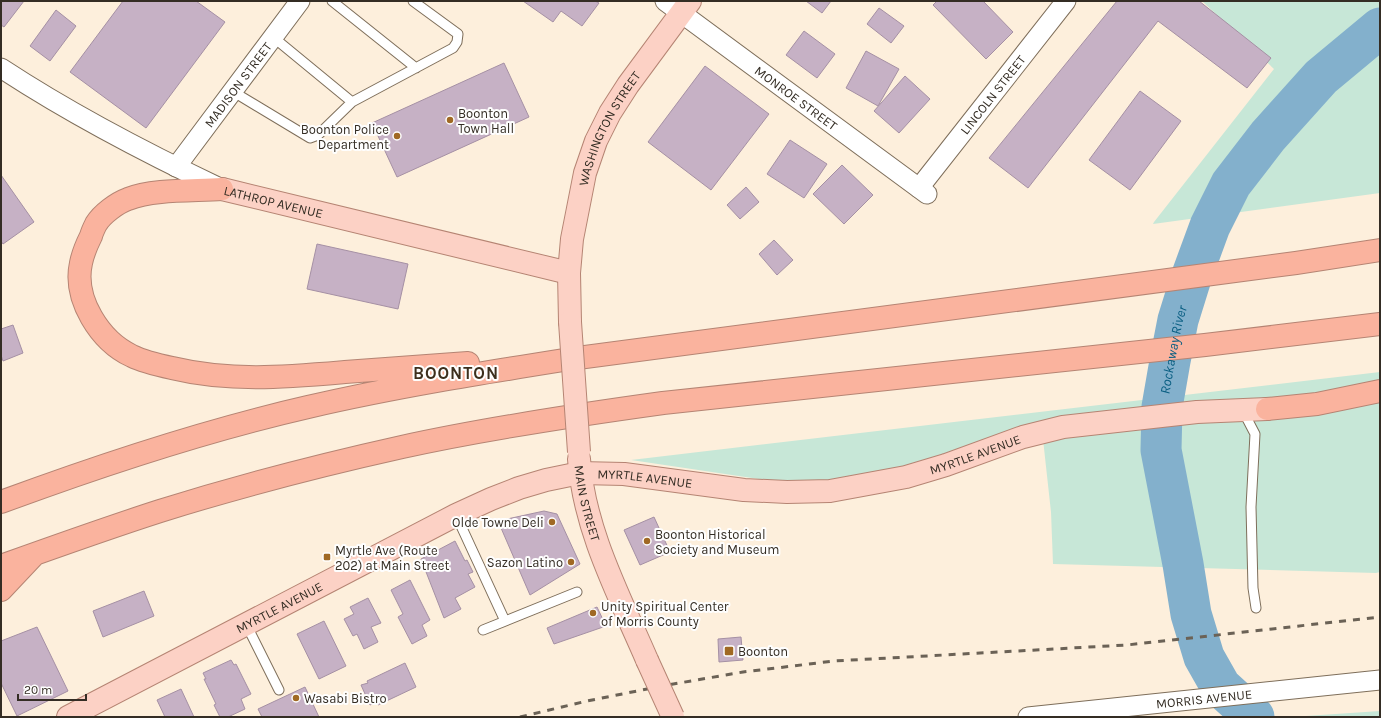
<svg xmlns="http://www.w3.org/2000/svg" width="1381" height="718" font-family="Karla,sans-serif">
<style>
.green{fill:#c7e7d7}
.lines{fill:none;stroke-linecap:round;stroke-linejoin:round}
.river{stroke:#83b0cc;stroke-width:41}
.building{fill:#c6b1c5;stroke:#a590a4}
.service-casing{stroke:#7e6e5a;stroke-width:11}
.minor-casing{stroke:#7e6e5a;stroke-width:21}
.primary-casing{stroke:#b58473;stroke-width:24}
.motorway-casing{stroke:#b58473;stroke-width:24}
.service{stroke:#fff;stroke-width:9}
.minor{stroke:#fff;stroke-width:19}
.primary{stroke:#fcd1c5;stroke-width:22}
.motorway{stroke:#fab39e;stroke-width:22}
.rail{stroke:#6b6256;stroke-width:3;stroke-dasharray:7 7;stroke-linecap:butt}
.primary-bridge-casing{stroke:#b58473;stroke-width:24;stroke-linecap:butt}
.primary-bridge{stroke:#fcd1c5;stroke-width:22}
.poi-dot{fill:#a06924;stroke:#fefefe;stroke-width:1.5}
.labels{text-anchor:middle;dominant-baseline:central;stroke-width:4;stroke-linejoin:round;paint-order:stroke}
.street-label{font-size:13px;fill:#342d24;stroke:#fefefe}
.poi-label{font-size:13px;fill:#342d24;stroke:#fefefe;text-anchor:start}
.water-label{font-size:14px;font-style:italic;fill:#095e82;stroke:#fefefe}
.district-label{font-size:17px;font-weight:bold;letter-spacing:1px;fill:#3d2f1d;stroke:#fefefe}
</style>
<rect width="100%" height="100%" fill="#fdefdc"/>
<path class="green" d="M1202,1H1380V193L1153,224L1154,222L1274,69Z
M1380,372V572L1376,573L1053,564L1051,512L1042,430L819,488L631,460Z
M1380,711V717H1291Z"/>
<g class="lines">
<path class="river" id="s1" d="M1254,717L1221,687L1204,657L1191,614L1183,564L1161,450L1162,407L1170,361L1178,320L1192,275L1210,226L1231,184L1268,136L1321,77L1380,28"/>
</g>
<path class="building" d="M1,1H24L4,27L1,25Z
M123,1H196L225,22L146,128L70,72Z
M523,1H595L599,3L582,26L561,11L553,22Z
M806,1H831L822,13Z
M937,1H983L1013,32L986,59L933,5Z
M1117,1H1199L1271,58L1247,88L1158,21L1028,188L989,158Z
M879,8L904,26L891,43L867,24Z
M56,10L76,26L50,61L30,46Z
M804,31L835,54L817,78L786,55Z
M866,51L899,69L878,106L846,88Z
M504,63L529,117L397,177L372,123Z
M705,66L769,114L711,190L648,142Z
M905,76L930,99L899,133L874,111Z
M1140,91L1181,121L1130,190L1089,160Z
M790,140L827,164L804,198L767,174Z
M842,165L873,195L844,224L813,194Z
M1,175L34,222L3,244L1,241Z
M746,187L759,202L740,219L727,205Z
M774,240L793,260L777,275L759,254Z
M317,244L408,264L398,309L307,289Z
M13,325L23,353L3,361L1,355V329Z
M544,511L557,514L580,564L530,595L498,521Z
M654,517L670,552L640,565L624,530Z
M455,541L465,561L467,560L473,572L468,574L475,587L455,598L461,609L444,618L421,559Z
M410,580L430,620L422,625L427,636L412,644L398,617L403,614L391,590Z
M144,591L154,616L103,637L93,611Z
M368,598L381,623L371,627L378,642L364,649L357,634L353,636L344,619L354,614L350,607Z
M597,607L606,626L554,644L547,628Z
M324,621L346,666L319,679L297,634Z
M37,627L68,691L17,716L1,683V641Z
M741,637L743,660L719,662L718,639Z
M231,660L234,665L236,664L251,694L241,699L245,709L228,717H220L214,705L216,704L204,679H206L203,673Z
M405,663L416,687L378,705L377,702L370,705L361,685L368,683L367,681Z
M305,687L319,717H262L258,709Z
M181,689L194,717H165L157,700Z"/>
<g class="lines">
<g class="service-casing">
<path id="service" d="M332,1L416,68
M273,37L352,102
M232,91L310,138L318,135L352,102L453,48L457,42L458,34L413,1
M1243,411L1255,434L1251,507L1253,588L1256,608
M456,515L505,621
M246,624L279,690
M483,630L577,592"/>
</g>
<g class="minor-casing">
<g id="minor">
<path id="s2" d="M665,1L927,194"/>
<path d="M1,68C71,114 146,153 222,189"/>
<path id="s3" d="M176,167L300,1"/>
<path id="s4" d="M919,188L1066,1"/>
<path id="s5" d="M1028,717L1380,680"/>
</g>
</g>
<g class="primary-casing">
<g id="primary">
<path id="s6" d="M222,189L569,273"/>
<path id="s7" d="M570,322L569,273L572,239L585,173L596,141L610,113L628,85L690,1"/>
<path id="s8" d="M579,459C584,530 619,595 647,660"/>
<path id="s9" d="M68,717L456,515L491,499L519,488L546,480L580,473L624,474L744,490L787,492L830,491L906,477L946,465L1023,437L1063,427L1197,412L1267,409"/>
</g>
</g>
<g class="motorway-casing">
<path id="motorway" d="M222,189C194,191 153,189 128,199C117,203 102,214 96,224C94,228 92,232 91,236C87,244 83,253 81,263C73,299 100,341 132,356C144,362 158,365 172,368C230,382 286,377 345,372C386,369 427,366 468,363
M1267,409L1317,404L1380,391
M1,502C101,465 203,431 308,407C394,387 482,373 570,359L1296,263L1380,250
M1,566C54,547 107,528 160,511C240,486 321,465 402,447C488,428 576,415 663,403L1205,345L1380,324
M1,590L33,556"/>
</g>
<use href="#service" class="service"/>
<use href="#minor" class="minor"/>
<use href="#primary" class="primary"/>
<use href="#motorway" class="motorway"/>
<path class="rail" d="M520,717L587,701L662,686L743,672L834,661L1127,645L1380,617"/>
<g class="primary-bridge-casing">
<path id="primary-bridge" d="M570,322L579,452
M647,660L673,717"/>
</g>
<use href="#primary-bridge" class="primary-bridge"/>
</g>
<g class="poi-dot">
<circle cx="450" cy="120" r="4"/>
<circle cx="397" cy="136" r="4"/>
<circle cx="552" cy="522" r="4"/>
<circle cx="647" cy="541" r="4"/>
<rect x="323" y="553" width="8" height="8" rx="2"/>
<circle cx="571" cy="562" r="4"/>
<circle cx="593" cy="613" r="4"/>
<rect x="724" y="646" width="10" height="10" rx="2"/>
<circle cx="296" cy="698" r="4"/>
</g>
<g class="labels">
<g class="street-label">
<text stroke="none"><textPath href="#s3" startOffset="103">MADISON STREET</textPath></text>
<text stroke="none"><textPath href="#s4" startOffset="119">LINCOLN STREET</textPath></text>
<text stroke="none"><textPath href="#s2" startOffset="163">MONROE STREET</textPath></text>
<text stroke="none"><textPath href="#s7" startOffset="201">WASHINGTON STREET</textPath></text>
<text stroke="none"><textPath href="#s6" startOffset="53">LATHROP AVENUE</textPath></text>
<text stroke="none"><textPath href="#s9" startOffset="970">MYRTLE AVENUE</textPath></text>
<text stroke="none"><textPath href="#s9" startOffset="634">MYRTLE AVENUE</textPath></text>
<text stroke="none"><textPath href="#s8" startOffset="45">MAIN STREET</textPath></text>
<text stroke="none"><textPath href="#s9" startOffset="238">MYRTLE AVENUE</textPath></text>
<text stroke="none"><textPath href="#s5" startOffset="177">MORRIS AVENUE</textPath></text>
</g>
<g class="poi-label">
<text x="458" y="113">Boonton<tspan x="458" dy="15">Town Hall</tspan></text>
<text x="389" y="129" text-anchor="end">Boonton Police<tspan x="389" dy="15">Department</tspan></text>
<text x="544" y="522" text-anchor="end">Olde Towne Deli</text>
<text x="655" y="534">Boonton Historical<tspan x="655" dy="15">Society and Museum</tspan></text>
<text x="335" y="550">Myrtle Ave (Route<tspan x="335" dy="15">202) at Main Street</tspan></text>
<text x="563" y="562" text-anchor="end">Sazon Latino</text>
<text x="601" y="606">Unity Spiritual Center<tspan x="601" dy="15">of Morris County</tspan></text>
<text x="738" y="651">Boonton</text>
<text x="304" y="698">Wasabi Bistro</text>
</g>
<g class="water-label">
<text stroke="none"><textPath href="#s1" startOffset="392">Rockaway River</textPath></text>
</g>
<g class="district-label">
<text x="456" y="373">BOONTON</text>
</g>
</g>
<rect width="1381" height="718" fill="none" stroke="#342d24" stroke-width="4"/>
<path d="M18 694v6h68v-6" fill="none" stroke="#342d24" stroke-width="2"/>
<text x="24" y="694" font-size="12" fill="#342d24" stroke="#fefefe" stroke-width="3" paint-order="stroke">20 m</text>
</svg>
